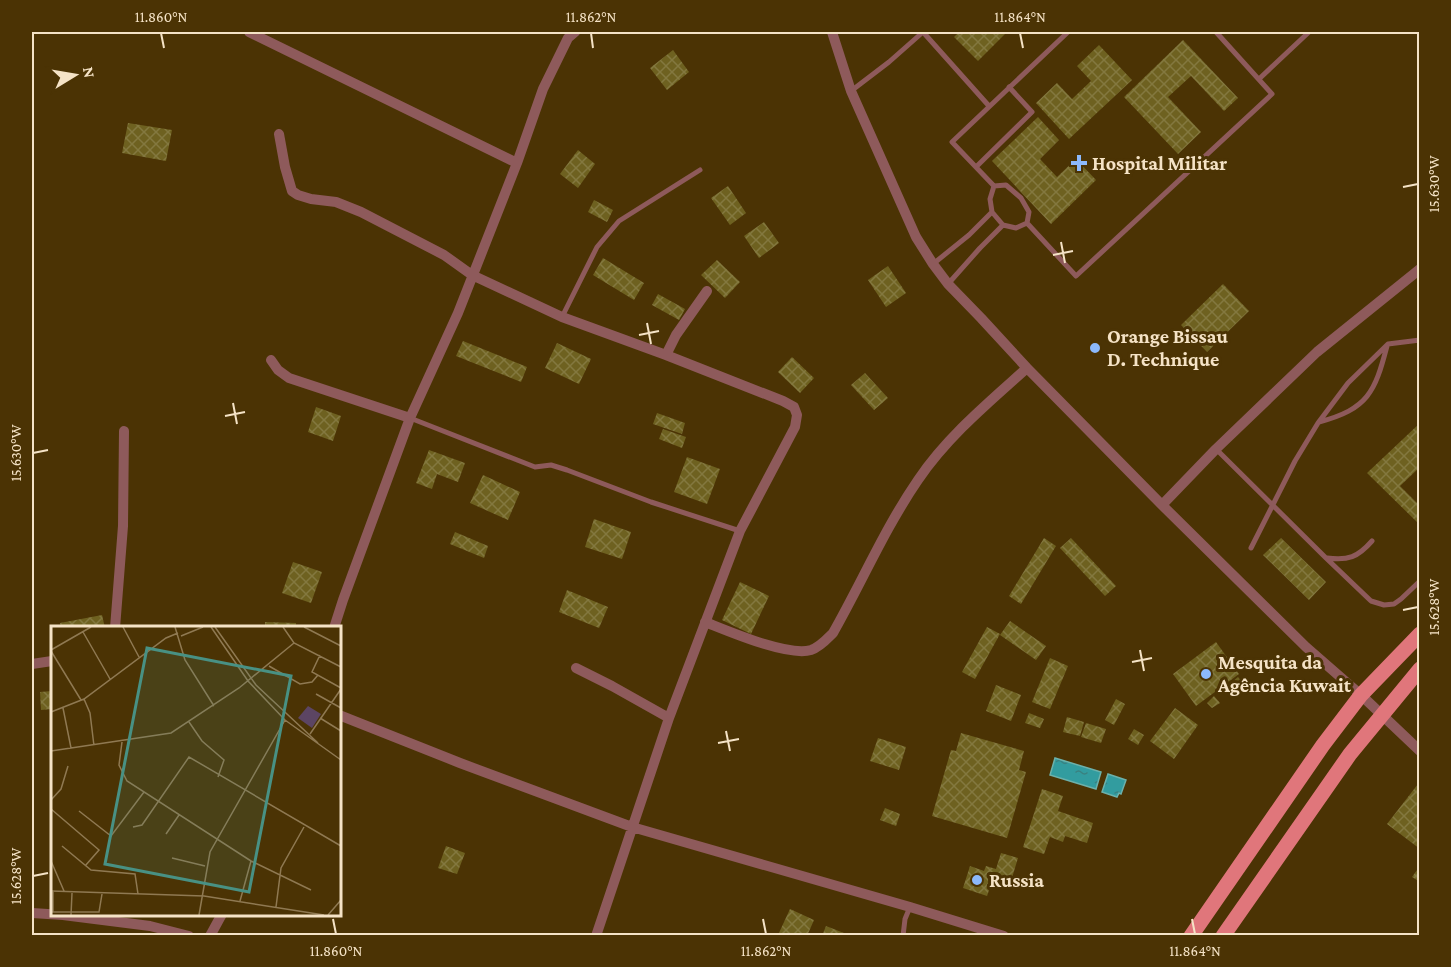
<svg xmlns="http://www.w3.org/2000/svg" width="1451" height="967" font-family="'Crimson Pro',serif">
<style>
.water{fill:url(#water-ripples);stroke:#6cb1ab;stroke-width:1.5}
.building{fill:url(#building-cross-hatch)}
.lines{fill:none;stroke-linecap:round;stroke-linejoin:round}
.lane{stroke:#8e5a5b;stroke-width:5}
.street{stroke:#8e5a5b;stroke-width:10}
.primary{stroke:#e0767b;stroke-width:15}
.ticks{fill:none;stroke:#f5e3c6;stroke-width:2}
.poi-dot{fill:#8cb9fc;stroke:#4b3304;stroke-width:2}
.labels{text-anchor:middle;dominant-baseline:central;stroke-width:6;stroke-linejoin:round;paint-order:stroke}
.poi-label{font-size:20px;font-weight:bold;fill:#f5e3c6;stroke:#4b3304;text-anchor:start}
.inset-road{fill:none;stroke:#8f7952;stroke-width:1.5}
.view{fill:#489184;fill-opacity:0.15;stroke:#489184;stroke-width:3}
.inset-edge{fill:none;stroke:#f5e3c6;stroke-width:3}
.neatline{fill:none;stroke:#f5e3c6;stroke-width:2}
.ticks-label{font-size:15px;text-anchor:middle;fill:#f5e3c6}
</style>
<defs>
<pattern id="water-ripples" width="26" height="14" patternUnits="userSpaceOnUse" patternTransform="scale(1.5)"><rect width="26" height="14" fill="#329c9f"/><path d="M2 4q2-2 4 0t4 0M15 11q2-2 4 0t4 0" fill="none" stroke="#398281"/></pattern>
<pattern id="building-cross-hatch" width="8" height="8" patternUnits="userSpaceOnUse" patternTransform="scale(1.5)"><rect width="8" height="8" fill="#6e6120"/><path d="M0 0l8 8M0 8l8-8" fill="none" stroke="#83783f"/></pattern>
</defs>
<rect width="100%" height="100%" fill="#4b3304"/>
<path class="water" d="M1055,758L1101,772L1096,789L1050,775Z
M1108,774L1126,780L1121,794L1119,793L1117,797L1102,792Z"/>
<path class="building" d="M959,32H1007L978,61L954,37Z
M1183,40L1238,98L1224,111L1191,76L1168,97L1201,132L1178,154L1124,97Z
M1099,45L1132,80L1069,139L1036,103L1057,83L1072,99L1091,81L1077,66Z
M673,50L689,72L667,90L650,68Z
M1038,117L1059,140L1040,159L1057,177L1076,159L1096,180L1051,224L992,161Z
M128,123L172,130L166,161L122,153Z
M578,150L595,164L578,188L560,174Z
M728,186L746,213L730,225L711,198Z
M594,200L613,210L607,222L588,212Z
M764,222L779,243L759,258L744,236Z
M603,258L644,283L634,300L593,275Z
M717,260L740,282L725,298L701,275Z
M888,266L906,293L886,307L868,280Z
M1223,284L1249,311L1207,352L1181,325Z
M658,294L685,309L679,320L652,305Z
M463,341L527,367L521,382L456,356Z
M557,343L591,359L579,384L545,368Z
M792,357L814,378L800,393L778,372Z
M865,373L888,398L874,410L851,385Z
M316,407L341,416L333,441L308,432Z
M657,413L685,423L682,434L653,424Z
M1420,423V467L1400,486L1420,506V525L1367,473Z
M663,429L686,437L682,448L659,439Z
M429,450L465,463L458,482L437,474L432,489L416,483Z
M687,457L720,469L707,504L674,492Z
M483,475L520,492L508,520L470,503Z
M594,519L631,532L622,559L585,547Z
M455,532L488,546L484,558L450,544Z
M1044,538L1056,546L1021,604L1009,596Z
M1071,538L1116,586L1105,596L1060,548Z
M1281,538L1326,582L1309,600L1263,555Z
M293,562L322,572L311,603L282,593Z
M740,582L769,596L751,634L722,620Z
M567,590L608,607L599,628L559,612Z
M102,615L105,628H61L60,623Z
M1010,621L1046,646L1036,660L1000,635Z
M265,622L296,623V628H265Z
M987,627L1000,634L975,679L962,672Z
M1216,642L1239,674L1196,706L1173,674Z
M1050,658L1068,666L1050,709L1032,702Z
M1238,677L1244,684L1238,689L1232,682Z
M996,685L1021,695L1011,721L986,711Z
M52,691V709L41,710L40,692Z
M1214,696L1220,703L1212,708L1207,703Z
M1116,699L1125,704L1114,725L1105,720Z
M1175,708L1198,725L1174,759L1150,741Z
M1029,713L1044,719L1040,728L1025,723Z
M1067,717L1084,722L1080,736L1063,732Z
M1086,723L1106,729L1101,743L1081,737Z
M1134,729L1144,735L1138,745L1128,739Z
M961,733L1024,751L1019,770L1026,772L1007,838L932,816L951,750L956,751Z
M50,738H52V756H50Z
M878,738L906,747L899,770L870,761Z
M1418,784L1420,785V849L1387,824Z
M1042,789L1063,796L1058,811L1093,823L1087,843L1065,836L1063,842L1050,837L1044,854L1023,847Z
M885,808L900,814L896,826L880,820Z
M446,846L465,853L457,874L438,868Z
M1001,853L1018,858L1011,881L994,876L987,896L963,888L970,866L984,871L986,866L996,869Z
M1420,866V882L1412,877Z
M790,909L814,920L807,936L778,935Z
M826,926L849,935V936H822Z"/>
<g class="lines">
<path class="lane" d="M923,32L989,106
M1259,79L1309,32
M851,91L889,62L923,32
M976,167L1032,112L1009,87
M994,186L990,199L992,212L1003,225L1016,228L1027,223L1029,212L1021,198L1006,185L994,186L952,142L1068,32
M1027,223L1076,276L1272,94L1216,32
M933,264L969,235L992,212
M948,284L980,248L1003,225
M562,317L597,247L619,221L700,170
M410,418L535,467L551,465L567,470L651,502L740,531
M1319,422C1368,409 1375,392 1387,346
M1216,449L1326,558L1371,601L1384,605L1394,604L1401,599L1420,581
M1251,548L1295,461L1318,423L1348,383L1388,344L1420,340
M1327,558C1348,561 1358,557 1372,541
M903,936L905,919L910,907"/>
<path class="street" d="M249,32L517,163
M832,32L851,91L916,237L933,264L948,284L981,318L1027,368L1162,505L1306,647L1361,695L1420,751
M279,134L285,167L292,191L298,195L311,199L336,202L361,212L444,255L472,275L562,317L666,355L783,401L794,407L797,415L795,427L740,531L669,718L596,936
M666,355L676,335L707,291
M271,360L278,370L289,378L410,418
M1162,505L1216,449L1317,352L1420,269
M705,622C728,631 788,657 811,650C820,647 827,639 833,633C862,582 885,528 918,480C947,437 988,403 1027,368
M115,628L123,526L124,431
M334,628L343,600L410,418L458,313L517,163L543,89L568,38L575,32
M32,664L52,661
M576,668L612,686L669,718
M339,715L460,763L632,827L910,907L1004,936
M32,913L63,915L150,926L189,936
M210,936L222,914"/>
<path class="primary" d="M1191,936L1323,745L1361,695L1420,634
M1223,936L1350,754L1420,669"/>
</g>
<path class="ticks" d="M161,33L164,48M591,33L593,48M1020,33L1023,48M1403,187L1418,184M1061,242L1065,263M1053,255L1073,251M647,323L651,344M639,335L659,331M233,403L237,424M225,416L245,412M33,453L48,450M1403,610L1418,607M1140,650L1144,671M1132,662L1152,658M726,731L730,751M718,743L739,739M33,876L48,873M333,919L336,934M763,919L766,934M1192,919L1195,934"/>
<g class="poi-dot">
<path d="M1076 154h6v6h6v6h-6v6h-6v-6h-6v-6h6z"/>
<circle cx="1095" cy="348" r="6"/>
<circle cx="1206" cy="674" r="6"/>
<circle cx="977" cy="880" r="6"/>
</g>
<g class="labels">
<g class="poi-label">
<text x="1092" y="163">Hospital Militar</text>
<text x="1107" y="336">Orange Bissau<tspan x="1107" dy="23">D. Technique</tspan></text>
<text x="1218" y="662">Mesquita da<tspan x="1218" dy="23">Agência Kuwait</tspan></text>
<text x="989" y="880">Russia</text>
</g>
</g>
<g transform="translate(51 626)">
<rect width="290" height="290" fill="#4b3304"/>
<path d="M257,80L270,88L261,102L247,92Z" fill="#5c4563"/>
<path class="inset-road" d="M72,1L88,31M124,1L134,34L163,80M160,1L197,55L234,94L290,134M164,1L205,59L267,117M232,1L243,17L290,41M253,1L290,20M32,6L59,53M130,10L152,1M0,24L40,1M0,25L30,74M269,29L261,46L290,62M218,40L249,58L261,56L267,49M265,68L290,82M33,73L39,87L43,120M12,82L20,122M0,86L33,73L115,12L127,7M269,92L290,105M138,96L151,115L173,134L167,151M259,108L290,63M71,116L68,139L76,155L200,235L260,264M0,125L120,107L188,62L243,17M0,174L10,163L17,140M0,183L48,224L34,240M28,185L60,210L93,166M82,201L91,199L138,131L290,220M115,208L128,189M11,220L40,244L84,248L87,268M121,232L154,240M0,235L13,265M0,265L153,270L273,289M2,265V286M189,275L200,235M225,281L230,242L253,201M0,286H48L51,268M20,289L21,267M148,289L159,226L234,94M277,289L290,274"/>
<path class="view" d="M96,22L240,50L198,266L54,238Z"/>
<rect width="290" height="290" class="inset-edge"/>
</g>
<rect width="1451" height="967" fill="none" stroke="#4b3304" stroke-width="66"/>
<g transform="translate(75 75) rotate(79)" stroke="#4b3304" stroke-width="4.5" paint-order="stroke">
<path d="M0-4.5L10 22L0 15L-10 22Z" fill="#f5e3c6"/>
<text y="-9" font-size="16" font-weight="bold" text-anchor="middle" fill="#f5e3c6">N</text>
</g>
<rect x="33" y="33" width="1385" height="901" class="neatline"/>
<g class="ticks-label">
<text x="161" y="22">11.860°N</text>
<text x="591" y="22">11.862°N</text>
<text x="1020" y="22">11.864°N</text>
<text transform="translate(1434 184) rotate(-90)" y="5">15.630°W</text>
<text transform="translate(16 453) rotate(-90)" y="5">15.630°W</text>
<text transform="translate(1434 607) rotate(-90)" y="5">15.628°W</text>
<text transform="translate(16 876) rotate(-90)" y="5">15.628°W</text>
<text x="336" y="956">11.860°N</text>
<text x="766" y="956">11.862°N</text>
<text x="1195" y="956">11.864°N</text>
</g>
</svg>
